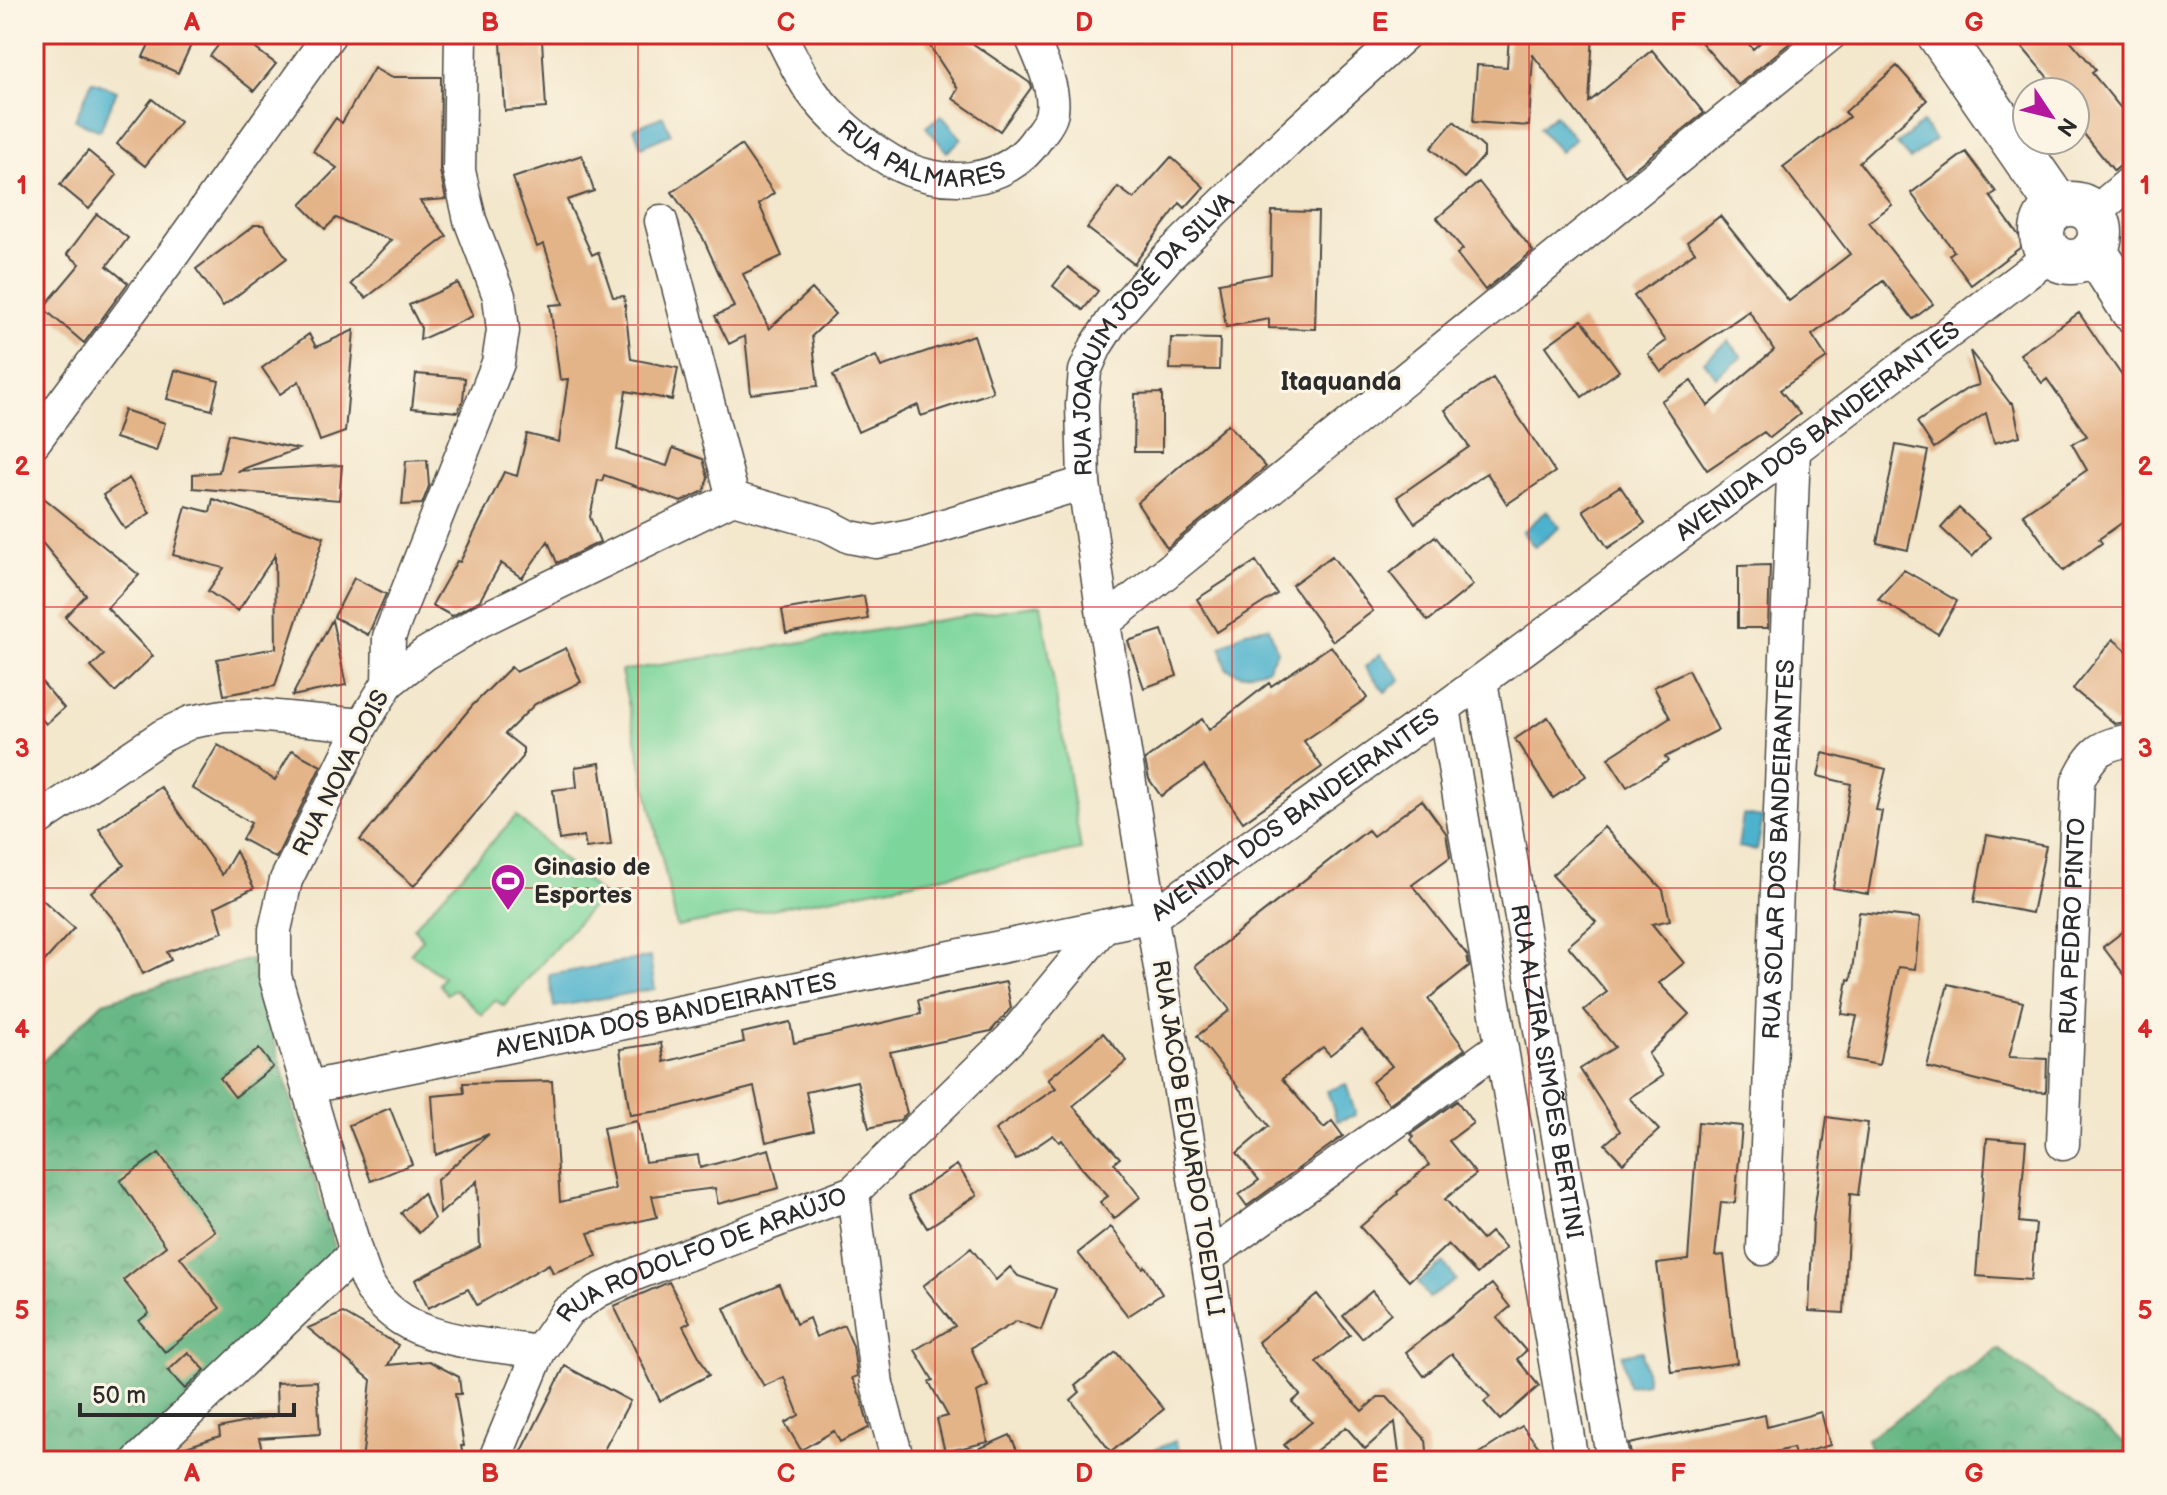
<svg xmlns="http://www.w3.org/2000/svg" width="2167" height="1495" font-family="'Balsamiq Sans',sans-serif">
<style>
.forest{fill:url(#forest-crowns);stroke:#487057;stroke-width:2}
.park{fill:#7cd59b;stroke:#548063;stroke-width:2}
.water{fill:#4eb2cd;stroke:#3c6e7c;stroke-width:2}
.building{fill:#e4b489}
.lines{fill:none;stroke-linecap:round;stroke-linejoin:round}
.street-casing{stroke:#494743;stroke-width:35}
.secondary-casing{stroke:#494743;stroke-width:47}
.street{stroke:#fff;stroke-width:32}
.secondary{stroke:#fff;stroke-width:44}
.grid{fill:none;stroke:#d62828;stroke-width:2;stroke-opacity:0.55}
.labels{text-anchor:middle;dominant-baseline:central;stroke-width:6;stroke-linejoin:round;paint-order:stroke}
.street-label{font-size:24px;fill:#2b2b2b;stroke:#fcf5e5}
.poi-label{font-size:24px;font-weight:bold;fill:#2b2b2b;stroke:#fcf5e5;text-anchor:start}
.neighbourhood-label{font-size:26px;font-weight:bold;fill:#2b2b2b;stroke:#fcf5e5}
.neatline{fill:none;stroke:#d62828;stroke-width:3}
.grid-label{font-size:26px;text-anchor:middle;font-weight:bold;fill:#d62828}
</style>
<defs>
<pattern id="forest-crowns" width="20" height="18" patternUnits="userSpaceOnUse" patternTransform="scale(2)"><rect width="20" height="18" fill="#65b683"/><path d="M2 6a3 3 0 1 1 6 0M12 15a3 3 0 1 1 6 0" fill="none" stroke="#53946b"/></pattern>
</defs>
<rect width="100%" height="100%" fill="#fcf5e5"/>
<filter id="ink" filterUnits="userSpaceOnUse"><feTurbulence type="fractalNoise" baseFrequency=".0125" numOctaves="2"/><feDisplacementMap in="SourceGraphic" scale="16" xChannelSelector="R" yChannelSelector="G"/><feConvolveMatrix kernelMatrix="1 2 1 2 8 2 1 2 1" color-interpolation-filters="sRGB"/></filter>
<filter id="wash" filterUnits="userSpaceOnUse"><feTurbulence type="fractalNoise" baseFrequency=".006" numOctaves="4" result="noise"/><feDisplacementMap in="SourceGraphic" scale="32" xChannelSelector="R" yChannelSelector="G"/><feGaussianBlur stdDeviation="1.8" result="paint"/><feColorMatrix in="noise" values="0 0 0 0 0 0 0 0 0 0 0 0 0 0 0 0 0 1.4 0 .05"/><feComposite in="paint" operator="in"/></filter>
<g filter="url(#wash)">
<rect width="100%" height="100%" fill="#f3e7cc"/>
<path class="forest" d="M250,959L338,1259L127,1461H34V1070L103,1002Z
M1998,1349L2133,1449V1461H1875L1867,1439Z"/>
<path class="park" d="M1041,604L1081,850L677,927L621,671Z
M516,816L602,895L504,1006L495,1000L482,1015L454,989L447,994L439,984L443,977L410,953L423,939L413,928Z"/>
<path class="water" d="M92,81L117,91L100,131L75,120Z
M941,115L962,139L947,152L926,127Z
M1555,115L1575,139L1560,152L1539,128Z
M663,116L671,134L641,147L634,128Z
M1922,123L1935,139L1910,160L1897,144Z
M1729,341L1742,357L1716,377L1704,361Z
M1547,511L1560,527L1535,547L1522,532Z
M1269,627L1277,651L1267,669L1241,675L1226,668L1221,647L1246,631Z
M1380,654L1401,679L1385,692L1365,667Z
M1743,815L1763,818L1757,850L1738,847Z
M650,957L655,989L554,1007L549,975Z
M1346,1084L1356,1115L1337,1121L1327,1091Z
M1444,1263L1456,1280L1429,1298L1418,1282Z
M1642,1351L1647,1383L1628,1386L1622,1355Z
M1175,1441L1184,1461H1162L1156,1449Z"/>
<g id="blocks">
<path class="building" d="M154,34H168L191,45L178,73L143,57Z
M227,34H262L252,46L276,64L254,91L210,56Z
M922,34H959L1030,83L1031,88L1000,131L952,98L958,89Z
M1509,34H1593L1589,102L1652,50L1704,113L1625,176L1533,55L1529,126L1473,122L1477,65L1507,67Z
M1694,34H1740L1753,49L1770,34H1801L1738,85Z
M2011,34H2065L2096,70L2092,73L2133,123V161L2121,165L2114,171L2075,123V92H2060Z
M542,40L546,108L505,111L501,43Z
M1897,66L1927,100L1859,162L1892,205L1869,222L1933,304L1913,319L1883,281L1812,335L1827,358L1780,390L1800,414L1770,438L1764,432L1707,470L1661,401L1691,381L1708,406L1774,350L1749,311L1661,372L1648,354L1666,341L1634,296L1695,252L1687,242L1720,216L1789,301L1850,254L1783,167L1849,117L1845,112Z
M374,68L390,77H441L440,171L446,199L420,201L447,236L366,298L351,284L391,240L336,218L325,229L301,205L337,168L313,151L336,118L342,123Z
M152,99L180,122L145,166L117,144Z
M1454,121L1484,148V156L1464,178L1431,148Z
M741,145L774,193L759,204L782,256L743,274L769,329L812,289L835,314L812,336L818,386L751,394L745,336L729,344L715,316L734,307L703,238L672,192Z
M88,151L117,175L89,209L60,185Z
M1966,152L1996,192L1990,196L2025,244L1971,285L1949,255L1954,251L1911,193Z
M582,155L594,191L567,200L592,255L598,252L613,297L624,296L631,359L678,368L672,400L626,391L617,450L667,466L673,448L703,459L708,478L704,491L681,502L604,475L602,481L598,480L590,517L600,542L557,563L548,541L522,578L501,563L480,600L452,616L432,605L457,561L460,562L504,472L517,476L527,434L559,442L568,379L560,380L550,305L563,304L544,244L537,247L513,178Z
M1171,157L1204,187L1185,208L1180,203L1134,264L1087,228L1118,187L1134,199Z
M1479,182L1533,251L1485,290L1457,254L1463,249L1437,218Z
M1272,211L1318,212L1315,329L1269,328V319L1226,327L1219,283L1271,274Z
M97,214L128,238L107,266L128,283L84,343L43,308L80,264L67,254Z
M255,225H263L287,258L223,306L196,269Z
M1068,267L1098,291L1083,310L1053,286Z
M458,283L473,316L420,340L421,328L409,305Z
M2079,313L2133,392V515L2099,539L2102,543L2063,571L2023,514L2087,470L2072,444L2087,436L2047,379L2042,383L2020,354Z
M1582,320L1619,371L1582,397L1546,346Z
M354,330L345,432L320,441L299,381L280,394L262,368L309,334L316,347Z
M974,335L993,392L921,416L918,405L858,432L833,375L876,356L881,367Z
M1171,338L1220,339L1219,370L1170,369Z
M1970,351L2010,403H2013L2020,436L1994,443L1986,413L1934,448L1917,422L1968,388L1979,385Z
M175,370L219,381L212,410L167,399Z
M416,374L465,378L463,400L458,412L412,408Z
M1493,378L1555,472L1507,504L1487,473L1415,523L1397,497L1469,447L1445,410Z
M1162,393V452H1134L1135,394Z
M124,410L165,423L156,451L115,438Z
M1228,424L1266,467L1167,548L1137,503Z
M228,434L298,449L237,471L342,465L339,500L193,488V474L219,472Z
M1896,445L1928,451L1908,550L1877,543Z
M427,460L429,486L422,504L402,505L406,461Z
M129,478L150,513L125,529L103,495Z
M1620,486L1645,523L1608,548L1583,510Z
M34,490L139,575L107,608L153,656L115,692L91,667L104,655L65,617L86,595L34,533Z
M213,499L324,537L275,686L224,695L217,659L276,648L275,555L238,611L208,591L224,568L173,555L186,506L210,512Z
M1959,508L1990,537L1972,557L1941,528Z
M1435,536L1473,585L1428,621L1390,573Z
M1332,556L1373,611L1333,641L1292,585Z
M1256,561L1277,594L1217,632L1197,599Z
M1770,565L1768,628H1738V566Z
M1904,570L1957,601L1938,634L1878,599Z
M354,578L386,594L368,635L334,617Z
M864,596L868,619L786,633L782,610Z
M332,620L346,685L292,696Z
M1162,630L1177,676L1144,688L1128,641Z
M2113,639L2133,656V718L2130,721L2115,724L2073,689Z
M1331,646L1367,698L1304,741L1322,767L1243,822L1204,766L1161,796L1149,779L1145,760L1202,719L1209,730L1269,683L1271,686Z
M566,648L581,682L535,704L505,734L523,748V757L414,886L360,840L472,706L511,667L516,672Z
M1688,670L1718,730L1665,757L1668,761L1627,787L1608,758L1670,718L1654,687Z
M34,673L64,708L46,724L34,710Z
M1548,717L1586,776L1553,798L1515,739Z
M218,745L275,780L292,750L321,766L276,858L242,839L251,823L192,788Z
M1823,753L1886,769L1876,810L1882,811L1868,894L1833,888L1851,784L1818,776Z
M600,763L611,845L586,848L584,836L559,840L553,790L577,787L575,767Z
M161,787L222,875L236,851L254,888L215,907L223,932L167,952L171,960L143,974L122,930L91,892L124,865L99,829Z
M1422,800L1446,833L1450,857L1412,885L1467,955L1469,966L1428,999L1465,1049L1389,1104L1372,1082L1392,1066L1362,1030L1330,1055L1323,1047L1282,1079L1324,1128L1332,1121L1343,1136L1247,1206L1239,1195L1259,1180L1237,1153L1269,1126L1197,1036L1230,1010L1195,966L1368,830L1373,836Z
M1604,827L1663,890L1670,920L1652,924L1684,963L1659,983L1689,1014L1648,1054L1663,1076L1629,1098L1659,1130L1623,1163L1605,1144L1620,1131L1580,1069L1615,1047L1584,1010L1607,992L1568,946L1596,922L1552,875Z
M1987,835L2046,846L2032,913L1974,902Z
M34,892L74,928L34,973Z
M1859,912L1920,918L1915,969L1898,967L1879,1065L1847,1059L1857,1016L1842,1014L1848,979L1851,980Z
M2133,924V986L2103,947Z
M1006,982L1011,1008L991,1031L890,1052L907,1113L900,1120L869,1128L857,1081L806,1092L814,1131L766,1142L754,1087L666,1110L630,1115L620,1049L661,1043L664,1062L744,1042L742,1033L790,1022L794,1043L921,1014L918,1000Z
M1948,984L2023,1002L2009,1057L2047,1059L2046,1092L2020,1091L1927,1067Z
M1103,1033L1127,1061L1073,1106L1120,1158L1114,1163L1140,1197L1114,1219L1100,1202L1108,1196L1080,1166L1062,1140L1059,1142L1053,1135L1016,1160L995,1130L1056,1088L1048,1079Z
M259,1049L273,1067L235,1097L220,1078Z
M552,1081L560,1202L615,1189L603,1128L637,1121L645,1162L698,1155L700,1168L769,1149L779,1188L718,1204L715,1188L652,1196L657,1217L588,1233L597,1256L553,1273L549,1264L477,1305L468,1289L428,1308L415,1280L480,1247L477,1181L440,1214L437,1180L489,1134L436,1155L432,1096L464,1093L463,1083Z
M1457,1101L1473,1123L1449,1141L1476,1174L1445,1199L1482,1240L1491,1232L1506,1248L1477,1274L1448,1244L1409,1281L1360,1227L1398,1194L1397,1192L1429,1165L1411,1140L1414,1137L1411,1134Z
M390,1108L412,1164L371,1181L349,1125Z
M1827,1117L1868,1123L1858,1195L1850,1194L1844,1313L1809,1311L1813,1220Z
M1698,1122L1742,1126L1735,1203L1721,1202L1715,1256L1724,1255L1737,1363L1671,1372L1657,1264L1688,1260Z
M1987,1138L2026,1141L2019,1222L2036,1224L2031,1280L1976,1276Z
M159,1153L215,1231L180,1257L220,1308L165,1352L139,1321L149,1313L123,1280L166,1246L120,1181Z
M957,1165L977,1195L927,1228L908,1197Z
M423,1193L434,1219L419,1233L401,1213Z
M1111,1227L1143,1268L1145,1266L1162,1294L1128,1316L1078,1253Z
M971,1248L996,1280L1010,1267L1018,1276L1056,1289L1041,1330L1017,1321L971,1348L988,1386L977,1392L988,1442L945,1452L937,1419L948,1416L929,1382L933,1380L915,1350L955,1326L923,1286Z
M669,1282L690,1322L683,1326L709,1375L660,1401L614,1306Z
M779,1284L796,1324L809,1318L816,1337L844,1325L853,1346L857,1376L852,1378L861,1397L869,1428L840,1442L834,1431L801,1450L785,1423L799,1415L784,1377L764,1386L743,1351L724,1308Z
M1492,1284L1510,1307L1497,1318L1526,1351L1517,1359L1539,1386L1500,1420L1484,1402L1490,1397L1452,1354L1424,1376L1406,1352Z
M1372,1291L1391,1313L1362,1338L1343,1316Z
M1317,1294L1350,1335L1316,1362L1362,1411L1378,1397H1387L1426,1440L1428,1461H1400L1395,1422L1365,1449L1346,1427L1303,1461H1297L1284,1445L1312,1422L1292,1402L1300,1395L1258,1342Z
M343,1313L398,1345L388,1365L429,1361L459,1377L461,1394H455L464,1446H461L464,1461H362L371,1380L308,1328Z
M188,1352L205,1370L185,1389L168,1371Z
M1116,1352L1164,1409L1111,1452L1071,1400L1080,1392L1075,1386Z
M565,1366L630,1401L598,1461H517Z
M317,1381L320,1434L259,1438L263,1454L233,1461H165L177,1450L220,1436L219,1428L277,1415L276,1383Z
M1821,1412L1830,1445L1795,1455L1793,1448L1733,1461H1632L1629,1444L1765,1415L1767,1427Z
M1522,1426L1550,1461H1468Z
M1010,1435L1022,1461H951Z"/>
</g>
</g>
<g filter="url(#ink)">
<use href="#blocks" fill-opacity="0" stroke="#494743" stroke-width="2"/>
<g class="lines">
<g class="street-casing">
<g id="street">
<path d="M461,34L459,171L470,220L499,296L503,331L498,363L389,637L388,683L362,725L286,880L275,930V976L356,1252C361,1263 364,1277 370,1287C403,1344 481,1342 539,1352"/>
<path id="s1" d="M780,34C789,52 798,71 809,88C829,117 861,143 891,161C939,189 1006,187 1038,137C1042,131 1049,123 1051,116C1058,92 1039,55 1030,34"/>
<path d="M2093,214L2133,180"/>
<path d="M661,221L733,498"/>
<path d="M34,442L174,253L330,34"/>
<path d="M1104,623L1831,34"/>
<path id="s2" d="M1481,681L1613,1461"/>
<path d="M388,683L425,654L480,621L733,498L827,525L850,537L876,542L911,535L1084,483"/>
<path d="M1444,708L1572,1461"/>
<path d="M34,822L162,736L191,722L223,716L255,715L362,725"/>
<path id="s3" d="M309,1087L1153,916L1444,708L1794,450L2051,255"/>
<path id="s4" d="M2063,1144L2078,781C2092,752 2100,744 2133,740"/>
<path d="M853,1192L877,1384L898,1461"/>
<path id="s5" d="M1763,1249L1794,450"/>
<path d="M1207,1258L1501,1046"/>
<path d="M138,1461L356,1252"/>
<path id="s6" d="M494,1461L539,1352L567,1312L598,1291L638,1273L853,1192L1011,1038L1104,926"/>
<path id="s7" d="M1240,1461L1104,623L1084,483L1082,405L1085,371L1096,346L1112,321L1167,258L1289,139L1405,34"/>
</g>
</g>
<g class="secondary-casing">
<path id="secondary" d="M1939,34L2058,206
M2042 233a29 29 0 1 1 58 0a29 29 0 1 1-58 0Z
M2094,250L2133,311"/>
</g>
<use href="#street" class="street"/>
<use href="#secondary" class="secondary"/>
</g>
</g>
<path class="grid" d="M341,34V1461M638,34V1461M935,34V1461M1232,34V1461M1529,34V1461M1826,34V1461M34,325H2133M34,607H2133M34,888H2133M34,1170H2133"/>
<defs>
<g id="stadium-pin" transform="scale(1.8)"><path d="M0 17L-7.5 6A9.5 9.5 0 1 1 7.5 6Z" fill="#b5179e" stroke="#fcf5e5"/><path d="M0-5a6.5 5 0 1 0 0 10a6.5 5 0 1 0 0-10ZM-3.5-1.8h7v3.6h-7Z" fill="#fff"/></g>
</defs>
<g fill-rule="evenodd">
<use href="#stadium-pin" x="508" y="881"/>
</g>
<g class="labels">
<g class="street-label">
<text stroke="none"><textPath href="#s1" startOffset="200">RUA PALMARES</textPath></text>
<text stroke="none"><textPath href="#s7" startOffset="1164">RUA JOAQUIM JOSÉ DA SILVA</textPath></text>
<text stroke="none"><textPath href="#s3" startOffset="1684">AVENIDA DOS BANDEIRANTES</textPath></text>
<text transform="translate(341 773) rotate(-63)">RUA NOVA DOIS</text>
<text stroke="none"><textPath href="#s3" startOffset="1036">AVENIDA DOS BANDEIRANTES</textPath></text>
<text stroke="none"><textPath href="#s5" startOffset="400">RUA SOLAR DOS BANDEIRANTES</textPath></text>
<text stroke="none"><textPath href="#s4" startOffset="218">RUA PEDRO PINTO</textPath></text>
<text stroke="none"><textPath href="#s3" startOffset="364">AVENIDA DOS BANDEIRANTES</textPath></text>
<text stroke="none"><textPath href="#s2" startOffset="396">RUA ALZIRA SIMÕES BERTINI</textPath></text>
<text transform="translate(1188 1138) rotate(81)">RUA JACOB EDUARDO TOEDTLI</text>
<text stroke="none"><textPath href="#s6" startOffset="314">RUA RODOLFO DE ARAÚJO</textPath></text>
</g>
<g class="poi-label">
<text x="534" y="867">Ginasio de<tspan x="534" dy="28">Esportes</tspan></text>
</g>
<g class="neighbourhood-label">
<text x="1341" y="382">Itaquanda</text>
</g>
</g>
<rect width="2167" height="1495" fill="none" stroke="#fcf5e5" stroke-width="88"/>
<g transform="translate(2051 116) rotate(125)"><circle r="38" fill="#fcf5e5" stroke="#a8a49b" stroke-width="2"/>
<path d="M0-6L14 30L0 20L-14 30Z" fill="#b5179e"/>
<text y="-12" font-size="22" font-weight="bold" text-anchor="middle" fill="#2b2b2b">N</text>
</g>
<path d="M80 1403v12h214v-12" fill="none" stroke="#2b2b2b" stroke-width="4"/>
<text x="92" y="1403" font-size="24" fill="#2b2b2b" stroke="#fcf5e5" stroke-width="6" paint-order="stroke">50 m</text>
<rect x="44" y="44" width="2079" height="1407" class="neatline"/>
<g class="grid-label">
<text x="192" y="31">A</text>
<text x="490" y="31">B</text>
<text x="786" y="31">C</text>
<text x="1084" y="31">D</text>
<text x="1380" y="31">E</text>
<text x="1678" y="31">F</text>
<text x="1974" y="31">G</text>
<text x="22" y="194">1</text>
<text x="2145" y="194">1</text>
<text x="22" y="475">2</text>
<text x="2145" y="475">2</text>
<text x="22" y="757">3</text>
<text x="2145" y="757">3</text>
<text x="22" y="1038">4</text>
<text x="2145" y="1038">4</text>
<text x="22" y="1319">5</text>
<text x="2145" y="1319">5</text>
<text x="192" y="1482">A</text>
<text x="490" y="1482">B</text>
<text x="786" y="1482">C</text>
<text x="1084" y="1482">D</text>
<text x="1380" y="1482">E</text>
<text x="1678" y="1482">F</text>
<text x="1974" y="1482">G</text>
</g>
</svg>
